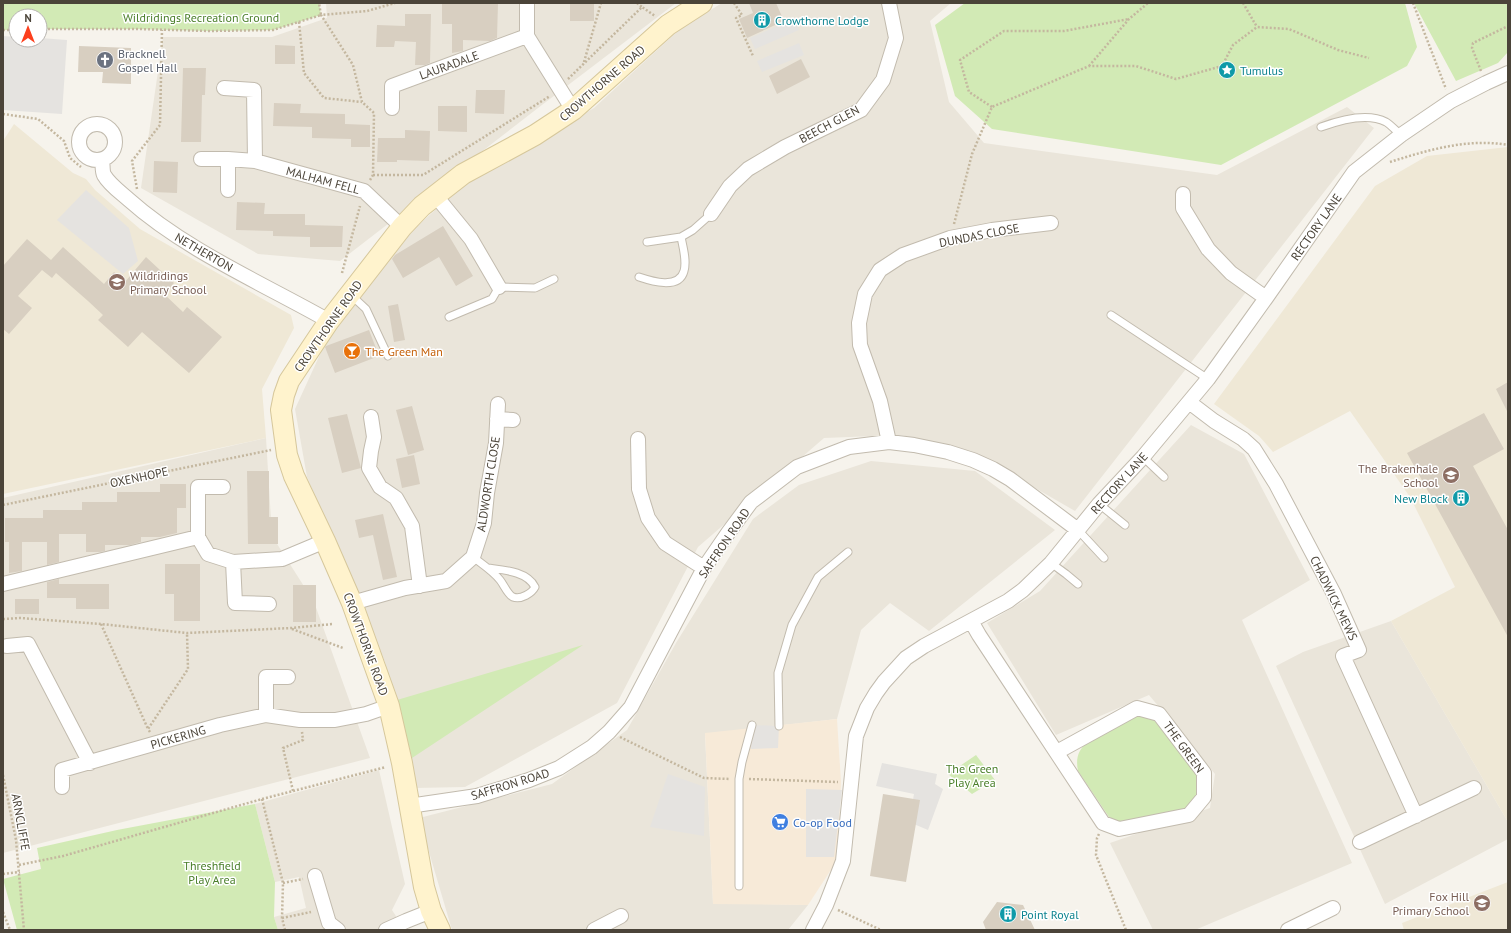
<svg xmlns="http://www.w3.org/2000/svg" width="1511" height="933" font-family="'PT Sans',sans-serif">
<style>
.residential{fill:#eae5da}
.commercial{fill:#f7ead8}
.education{fill:#efe8d6}
.green{fill:#d2eab5}
.parking{fill:#e5e3e0}
.building{fill:#d8cfc1}
.lines{fill:none;stroke-linecap:round;stroke-linejoin:round}
.lane-casing{stroke:#c2bbae;stroke-width:9}
.street-casing{stroke:#c2bbae;stroke-width:16}
.secondary-casing{stroke:#d6c79b;stroke-width:22}
.path{stroke:#c4b79f;stroke-width:2.5;stroke-dasharray:2 2;stroke-linecap:butt}
.lane{stroke:#fff;stroke-width:7}
.street{stroke:#fff;stroke-width:14}
.secondary{stroke:#fff3cd;stroke-width:20}
.labels{text-anchor:middle;dominant-baseline:central;stroke-width:3;stroke-linejoin:round;paint-order:stroke}
.park-label{font-size:12px;fill:#4a7f2a;stroke:#fff}
.culture-label{font-size:12px;fill:#0d838f;stroke:#fff;text-anchor:start}
.worship-label{font-size:12px;fill:#5b616d;stroke:#fff;text-anchor:start}
.street-label{font-size:12px;fill:#4b4439;stroke:#fff}
.education-label{font-size:12px;fill:#785e54;stroke:#fff;text-anchor:end}
.food-label{font-size:12px;fill:#c56008;stroke:#fff;text-anchor:start}
.shop-label{font-size:12px;fill:#366cbe;stroke:#fff;text-anchor:start}
</style>
<rect width="100%" height="100%" fill="#f6f3ec"/>
<path class="residential" d="M326,3H676L538,108L340,261L258,254L141,188L163,37H272L327,18Z
M722,3H951L930,21L949,102L984,143L1217,175L1347,107L1374,128L1075,511L971,451L901,435L824,438L698,547L617,703L465,787L415,788L385,662L307,477L295,409L328,337L414,229L471,178L594,108L680,29Z
M1191,425L1244,454L1310,580L1242,620L1352,863L1195,930H1153L1110,843L1210,808L1215,774L1149,695L1056,735L987,623L1040,591Z
M266,438L272,536L314,602L370,758L3,853V498Z
M871,461L975,471L1055,530L929,631L890,603L861,630L837,719L705,734L713,903L808,905L788,930H452L419,818L552,784L627,730L676,643L753,519L799,485Z
M1391,621L1508,822V839L1385,904L1276,666L1303,652Z
M379,770L405,884L392,910L405,930H278L274,917L306,908L299,877L275,882L255,804Z"/>
<path class="commercial" d="M837,719L841,782L838,859L808,905L713,904L705,733Z"/>
<path class="education" d="M14,124L73,173L86,179L95,190L140,229L291,315L294,328L262,389L266,438L3,494V141Z
M1508,147V822L1391,621L1455,587L1410,497L1350,411L1273,452L1259,436L1214,404L1375,186L1427,156Z
M1508,882V930H1404L1402,923Z"/>
<path class="green" d="M3,3H319L321,15L273,30L209,31L138,29H40V16H16V30H3Z
M965,3H1405L1417,47L1407,66L1221,165L992,129L955,96L935,25Z
M1414,3H1508V52L1498,63L1456,81Z
M583,645L412,758L397,700Z
M1153,714L1199,769L1202,795L1189,807L1180,810L1126,821H1117L1109,817L1078,771C1073,747 1090,740 1107,729C1114,725 1121,719 1128,716C1135,713 1146,714 1153,714Z
M976,755L995,780L972,794L948,774Z
M255,804L275,882L274,917L278,930H17L3,879L41,869L37,848L117,830Z"/>
<path class="parking" d="M794,19L799,30L755,49L750,38Z
M3,36L16,37V40H40V38L67,40L62,114L3,110Z
M799,43L804,55L762,72L757,61Z
M86,190L129,228L138,261L123,274L57,220Z
M752,725L779,726L778,748L751,749Z
M882,763L937,774L935,784L943,789L928,830L909,822L914,794L876,786Z
M668,774L705,787L704,836L650,827Z
M806,789L842,790L834,857H806Z"/>
<path class="building" d="M442,3H498L497,38L490,41L463,40V51L452,53V24H442Z
M570,3H594V21H570Z
M749,3H776L784,21L747,38L739,19L753,13Z
M405,14H431L430,63L425,65H415L416,42L395,41L394,47H376L377,25L405,26Z
M275,45L295,46V64H275Z
M79,46L131,48V84L102,83L103,72H78Z
M801,59L810,77L777,94L769,76Z
M183,68H206L205,95H202L201,142H181Z
M476,90H505L504,114L475,113Z
M274,103L301,104L300,113L345,114V124L370,125V147H351V139L312,138V127L273,126Z
M438,106H467V132L438,131Z
M405,130L430,131L429,161L397,160V162H377L378,138H405Z
M154,161L178,162L177,193L153,192Z
M237,202L265,203L264,214H305V225L343,226L342,247H310V237L273,236V231L236,230Z
M443,226L473,276L456,286L439,257L403,278L392,259L395,255Z
M27,239L51,260L63,247L104,284L114,272L125,282L146,257L174,283L164,294L183,312L187,307L222,337L189,373L142,332L128,347L98,320L103,315L88,301L56,273L52,278L42,270L18,296L32,308L9,334L3,329V266Z
M398,304L405,340L394,342L388,306Z
M369,330L379,356L335,373L325,347L326,346Z
M1508,382V413L1496,389Z
M412,406L424,450L408,455L396,410Z
M1484,413L1504,449L1473,466L1508,530V637L1407,453Z
M347,414L361,468L342,473L328,418Z
M414,455L420,484L402,488L396,459Z
M247,471H269V517H278V544H248Z
M160,484H186V508H177V533L160,537H141V542L130,545H105V551L100,552H86V534H59V562L47,565V542H22V571L9,573V542H5V518H43V510H82V502H117V492H160Z
M383,514L397,577L383,580L373,535L359,538L355,520Z
M165,564H200V621H174V594H165Z
M59,579V584H109V609H76V598H47V582Z
M293,585H316V622H293Z
M15,599H39V614H15Z
M883,794L920,800L906,882L870,876Z
M997,902L1023,905L1035,930H986L983,922Z"/>
<g class="lines">
<g class="lane-casing">
<path id="lane" d="M1321,127C1340,120 1367,112 1386,122C1391,125 1396,131 1401,135
M647,242L681,237L693,230L711,214
M639,277C651,281 679,290 684,271C687,261 683,247 681,237
M351,295L366,309L388,356
M1111,315L1208,379
M449,317L492,299L499,287L535,288L554,279
M1143,457L1164,477
M1099,504L1125,525
M1078,530L1104,558
M473,557C482,564 493,571 500,580C504,585 508,595 513,597C521,600 532,593 535,587C527,571 503,570 488,568
M1051,563L1066,574L1078,584
M779,726L778,673L792,625L818,577L848,552
M739,886V779L742,762L752,725"/>
</g>
<g class="street-casing">
<path id="street" d="M527,3V36L573,110
M224,88L254,90L255,161
M392,108V86L527,36
M79 142a18 18 0 1 1 36 0a18 18 0 1 1-36 0Z
M201,159H228L255,161L364,191L402,227
M102,160C103,164 102,171 104,175C109,184 120,192 128,199C185,250 262,283 329,321
M228,190V159
M1183,194V208L1208,249L1231,273L1266,298
M435,195L471,239L499,287
M711,214L730,186L748,169L785,147L861,110L883,80L896,38L889,3
M1189,402L1214,421L1243,439L1254,449L1276,484L1334,594L1359,650L1343,656L1416,816
M371,417L374,437L371,451L369,468L380,487L396,498L412,526L420,586
M497,419L513,420
M638,439L639,489L648,518L665,543L704,568
M889,442L880,401L860,345L859,323L865,294L880,270L903,255L950,238L992,230L1051,223
M198,537V487H223
M233,562L235,603L269,604
M3,584L198,537L208,554L233,562L282,559L325,541
M352,603L405,588L446,581L473,557L484,523L487,493L496,443L498,404
M971,621L979,635L1103,823L1119,829L1189,815L1204,797V773L1159,714L1137,708L1057,752
M7,646L28,644L90,763
M266,715V677H288
M62,787V770L220,725L266,715L300,720H335L366,714L389,706
M409,806L477,796L529,780L559,768L592,747L609,732L631,707L704,568L728,533L751,502L797,467L849,447L889,442L914,445L948,452L973,460L993,469L1010,479L1078,530
M1360,842L1474,788
M315,876L329,923L338,930
M386,930L406,921L431,911
M594,930L621,916
M813,930L826,905L843,861L856,736L867,708L876,693L884,682L906,658L924,646L1008,601L1023,590L1051,563L1099,504L1143,457L1208,379L1266,298L1354,172L1401,135L1451,101L1486,83L1508,73
M1288,930L1333,908"/>
</g>
<g class="secondary-casing">
<path id="secondary" d="M440,930L431,911L424,887L402,763L389,706L352,603L325,541L294,476L287,455L281,410L284,395L289,381L329,321L402,227L422,206L463,174L535,135L573,110L668,25L702,3"/>
</g>
<path class="path" d="M637,3L642,7
M734,3L742,15L736,18L753,56
M1243,3L1257,27
M1413,3L1446,89
M299,22L304,73L324,98L362,102
M40,29H138L209,31L273,30L321,15L319,3
M3,30H16
M584,62L601,3
M1089,66L1129,19L1148,3
M1481,71L1472,48L1473,43L1508,26
M568,79L642,7L655,16
M992,107L969,92L960,60L1004,31H1064L1129,19
M3,114L38,119L64,141L70,158L81,167
M1390,162C1428,150 1468,138 1508,145
M373,175H423L550,96
M370,180L373,175L374,113L362,102L353,65L321,15L367,11L395,3
M137,189L132,161L160,125L162,30
M954,224L972,154L992,107L1089,66H1136L1176,79L1222,66L1233,45L1257,27L1289,29L1338,50L1369,58
M342,273L360,206
M3,505L271,450
M3,619L20,618L101,624L187,633L291,628L333,624
M101,624L148,729
M292,629L343,648
M150,732L148,729L188,669L187,633
M620,737L704,778L730,779
M3,775L16,840L24,930
M749,779L838,782
M293,791L283,748L303,740L302,732
M262,799L283,883L282,918L285,930
M1099,834L1097,838L1096,855L1126,930
M19,865L63,856L262,799L386,767
M3,874L20,872
M283,883L303,879
M838,910L881,930
M3,912L10,930
M282,918L311,912"/>
<use href="#lane" class="lane"/>
<use href="#street" class="street"/>
<use href="#secondary" class="secondary"/>
</g>
<defs>
<g id="building-disc" transform="scale(0.9)"><circle r="9.5" fill="#0f9aa8" stroke="#fff"/><path d="M-4-6H4V6H1V3H-1V6H-4ZM-2.5-4.3h1.7v1.8h-1.7ZM.8-4.3h1.7v1.8H.8ZM-2.5-1h1.7V.8h-1.7ZM.8-1h1.7V.8H.8Z" fill="#fff"/></g>
<g id="church-disc" transform="scale(0.9)"><circle r="9.5" fill="#6b7280" stroke="#fff"/><path d="M-1.2-6h2.4v3.5h3.3v2.4h-3.3V6h-2.4V-.1h-3.3v-2.4h3.3Z" fill="#fff"/></g>
<g id="sight-disc" transform="scale(0.9)"><circle r="9.5" fill="#0f9aa8" stroke="#fff"/><path d="M0-6L1.8-2.2L6-1.7L2.9 1.2L3.7 5.4L0 3.3L-3.7 5.4L-2.9 1.2L-6-1.7L-1.8-2.2Z" fill="#fff"/></g>
<g id="school-disc" transform="scale(0.9)"><circle r="9.5" fill="#8d6e63" stroke="#fff"/><path d="M0-5L7-2L0 1L-7-2ZM-4 1L0 2.5L4 1V4Q0 6-4 4Z" fill="#fff"/></g>
<g id="bar-disc" transform="scale(0.9)"><circle r="9.5" fill="#e8710a" stroke="#fff"/><path d="M-6-5H6L.8 .8V4.5H3.5V6h-7V4.5H-.8V.8Z" fill="#fff"/></g>
<g id="supermarket-disc" transform="scale(0.9)"><circle r="9.5" fill="#3f7fe0" stroke="#fff"/><path d="M-6-5.5h2.5l.6 2H6L4.5 2H-2.5L-4.4-4H-6ZM-1.5 3.2a1.3 1.3 0 1 0 .1 0ZM3 3.2a1.3 1.3 0 1 0 .1 0Z" fill="#fff"/></g>
</defs>
<g fill-rule="evenodd">
<use href="#building-disc" x="762" y="20"/>
<use href="#church-disc" x="105" y="60"/>
<use href="#sight-disc" x="1227" y="70"/>
<use href="#school-disc" x="117" y="282"/>
<use href="#bar-disc" x="352" y="351"/>
<use href="#school-disc" x="1451" y="475"/>
<use href="#building-disc" x="1461" y="498"/>
<use href="#supermarket-disc" x="780" y="822"/>
<use href="#school-disc" x="1482" y="903"/>
<use href="#building-disc" x="1008" y="914"/>
</g>
<g class="labels">
<g class="park-label">
<text x="201" y="17">Wildridings Recreation Ground</text>
<text x="972" y="768">The Green<tspan x="972" dy="14">Play Area</tspan></text>
<text x="212" y="865">Threshfield<tspan x="212" dy="14">Play Area</tspan></text>
</g>
<g class="culture-label">
<text x="775" y="20">Crowthorne Lodge</text>
<text x="1240" y="70">Tumulus</text>
<text x="1448" y="498" text-anchor="end">New Block</text>
<text x="1021" y="914">Point Royal</text>
</g>
<g class="worship-label">
<text x="118" y="53">Bracknell<tspan x="118" dy="14">Gospel Hall</tspan></text>
</g>
<g class="street-label">
<text transform="translate(449 65) rotate(-20)">LAURADALE</text>
<text transform="translate(602 83) rotate(-41)">CROWTHORNE ROAD</text>
<text transform="translate(829 124) rotate(-28)">BEECH GLEN</text>
<text transform="translate(323 180) rotate(15)">MALHAM FELL</text>
<text transform="translate(1316 227) rotate(-55)">RECTORY LANE</text>
<text transform="translate(979 235) rotate(-11)">DUNDAS CLOSE</text>
<text transform="translate(204 252) rotate(30)">NETHERTON</text>
<text transform="translate(328 326) rotate(-55)">CROWTHORNE ROAD</text>
<text transform="translate(139 477) rotate(-12)">OXENHOPE</text>
<text transform="translate(1119 483) rotate(-48)">RECTORY LANE</text>
<text transform="translate(488 484) rotate(-81)">ALDWORTH CLOSE</text>
<text transform="translate(724 543) rotate(-56)">SAFFRON ROAD</text>
<text transform="translate(1334 598) rotate(64)">CHADWICK MEWS</text>
<text transform="translate(366 644) rotate(70)">CROWTHORNE ROAD</text>
<text transform="translate(178 737) rotate(-16)">PICKERING</text>
<text transform="translate(1184 747) rotate(54)">THE GREEN</text>
<text transform="translate(510 784) rotate(-17)">SAFFRON ROAD</text>
<text transform="translate(21 822) rotate(80)">ARNCLIFFE</text>
</g>
<g class="education-label">
<text x="130" y="275" text-anchor="start">Wildridings<tspan x="130" dy="14">Primary School</tspan></text>
<text x="1438" y="468">The Brakenhale<tspan x="1438" dy="14">School</tspan></text>
<text x="1469" y="896">Fox Hill<tspan x="1469" dy="14">Primary School</tspan></text>
</g>
<g class="food-label">
<text x="365" y="351">The Green Man</text>
</g>
<g class="shop-label">
<text x="793" y="822">Co-op Food</text>
</g>
</g>
<rect width="1511" height="933" fill="none" stroke="#4b4439" stroke-width="8"/>
<g transform="translate(28 28)"><circle r="19" fill="#ffffff" stroke="#b7b4b0"/>
<path d="M0-3L7 15L0 10L-7 15Z" fill="#fc3f1d"/>
<text y="-6" font-size="11" font-weight="bold" text-anchor="middle" fill="#4b4439">N</text>
</g>
</svg>
